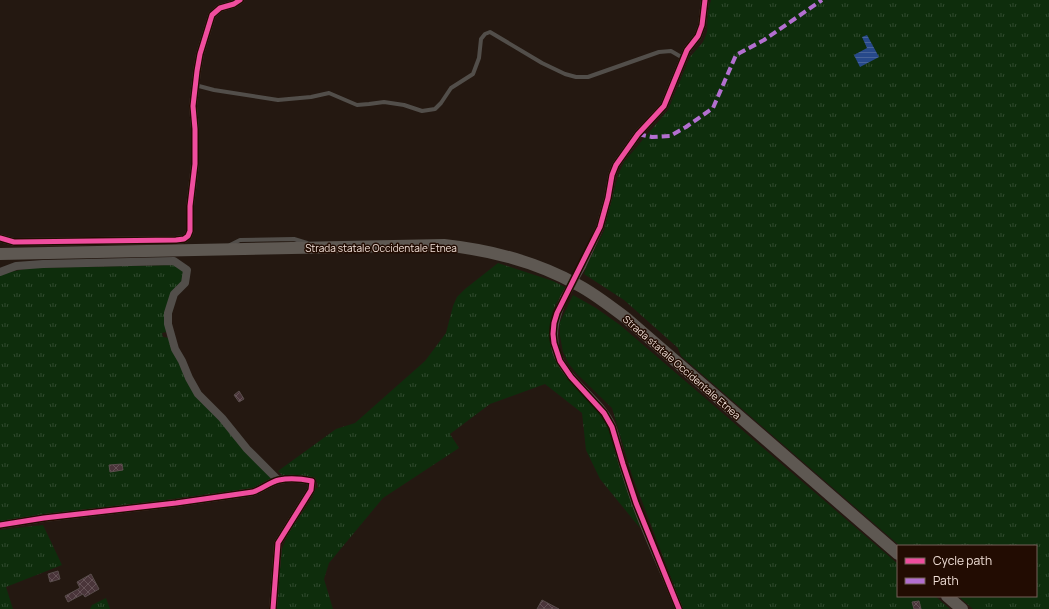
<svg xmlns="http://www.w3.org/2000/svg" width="1049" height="609" font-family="Manrope,sans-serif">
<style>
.grass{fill:url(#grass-tufts)}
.water{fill:url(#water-rules)}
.building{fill:url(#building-cross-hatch);stroke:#594d4c}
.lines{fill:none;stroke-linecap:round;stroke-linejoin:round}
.lane{stroke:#524e4a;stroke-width:4}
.street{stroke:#524e4a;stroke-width:8}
.primary{stroke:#5e5852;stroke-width:12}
.street-bridge{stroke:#524e4a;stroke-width:8}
.quiet{stroke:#b36fd0;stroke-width:4;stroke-dasharray:8 4;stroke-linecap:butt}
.cycleway-casing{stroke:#220c02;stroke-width:8}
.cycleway{stroke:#ef4d9e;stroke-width:5}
.labels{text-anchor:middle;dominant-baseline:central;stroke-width:3;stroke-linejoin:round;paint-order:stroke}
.street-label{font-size:10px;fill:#f1e0d8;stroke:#220c02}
</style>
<defs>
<pattern id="grass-tufts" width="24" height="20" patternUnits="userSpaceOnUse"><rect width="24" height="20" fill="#0e2d0c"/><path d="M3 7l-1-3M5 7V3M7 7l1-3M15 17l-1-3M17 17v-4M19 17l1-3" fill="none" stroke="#324b2f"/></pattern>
<pattern id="water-rules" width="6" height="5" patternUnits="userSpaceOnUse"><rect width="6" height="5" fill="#27498a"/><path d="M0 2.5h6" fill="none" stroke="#47639a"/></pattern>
<pattern id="building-cross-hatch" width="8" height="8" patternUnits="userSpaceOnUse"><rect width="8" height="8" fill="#4a353a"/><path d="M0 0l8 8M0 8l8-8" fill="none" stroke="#655256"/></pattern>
</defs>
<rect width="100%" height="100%" fill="#241811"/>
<path class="grass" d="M711,0H1049V609H973L958,596H1036V546H900L681,356L678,348L624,300L584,274L588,263L604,231L618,175L624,162L668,110L690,57L703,42L707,32L708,12Z
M498,263L553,281L565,287C561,296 554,305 552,315C538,368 584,387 607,425L640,528L600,479L586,450L582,413L545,384L490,404L450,434L459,448L383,498L329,563L324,579L333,609H276L282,549L289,532L313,497L314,488H318L317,482L307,476H283L278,471L336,429L355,423L425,361L446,333L453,306L457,297L465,289Z
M175,265L181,268L184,273L166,332L162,333L163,337L169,338L190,387L271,477V480L254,488L0,522V274L30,268Z
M573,295L596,308L620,325L898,564V596H935L950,609H683L632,475L612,408L577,374L569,364L563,352L560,336V322Z
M43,525L62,565L6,587L13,609H0V530Z
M106,598L110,609H90L92,605Z"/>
<path class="water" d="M867,35L879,57L860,67L854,55L867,48L862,37Z"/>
<path class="building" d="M239,391L244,399L239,402L234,395Z
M122,464L123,470L110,472L109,465Z
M58,571L60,579L50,582L48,574Z
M91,574L99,589L85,597L83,594L68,602L65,596L80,588L77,582Z
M542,600L559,609H537Z
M919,601L921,609H914L912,602Z"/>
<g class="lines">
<path class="lane" d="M195,85L214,90L278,100L311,97L329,93L357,105L369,104L384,102L404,105L422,111L435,109L441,103L451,88L473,74L479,58L481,39L485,34L490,32L542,63L565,74L576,77H588L659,52L671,51L683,58
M230,245L240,240L294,239L307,243"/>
<path class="street" d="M0,238L14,242L176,240L184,239L188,236L190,231V206L195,164V129L193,106L197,71L200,54L212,15L220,8L234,4L240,0
M582,266L600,227L608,198L612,175L616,165L638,134L664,106L687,50L698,36L702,25L705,0
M0,272L16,266L43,264L174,261L187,270L185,283L174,294L168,313V324L175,349L182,361L189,378L198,394L222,418L247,449L278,480
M564,298C556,316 551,331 556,351C566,382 599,397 612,426C616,436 618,448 621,458C625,473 630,487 635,502C648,538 665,573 679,609
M0,525L44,518L176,503L253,492C262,489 270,482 279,480C289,478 302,479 312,481L311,490L278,543L273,609"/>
<path class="primary" d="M0,254L444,245C490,250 537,262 578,285C595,294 610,306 626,318L898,554
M947,596L962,609"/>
<path class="street-bridge" d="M564,298L582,266"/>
<path class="quiet" d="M638,134L652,137L670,136L686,127L713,108L736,55L764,40L822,0"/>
<g class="cycleway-casing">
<path id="cycleway" d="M0,238L14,242L176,240L184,239L188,236L190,231V206L195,164V129L193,106L197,71L200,54L212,15L220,8L234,4L240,0
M0,525L44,518L176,503L253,492C262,489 270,482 279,480C289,478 302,479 312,481L311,490L278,543L273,609
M679,609L636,503L623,464L612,427L604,413L571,377L560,361L554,343L553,334L554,323L557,313L600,227L608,198L612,175L616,165L638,134L664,106L687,50L698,36L702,25L705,0"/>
</g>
<use href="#cycleway" class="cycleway"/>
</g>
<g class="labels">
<g class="street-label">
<text x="381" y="248">Strada statale Occidentale Etnea</text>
<text transform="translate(682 367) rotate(41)">Strada statale Occidentale Etnea</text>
</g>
</g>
<rect x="897" y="545" width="140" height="52" fill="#220c02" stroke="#756158"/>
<rect x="905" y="558" width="20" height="6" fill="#ef4d9e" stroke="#756158"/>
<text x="933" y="565" font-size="12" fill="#f1e0d8">Cycle path</text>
<rect x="905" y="578" width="20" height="6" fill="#b36fd0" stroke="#756158"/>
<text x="933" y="585" font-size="12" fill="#f1e0d8">Path</text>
</svg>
